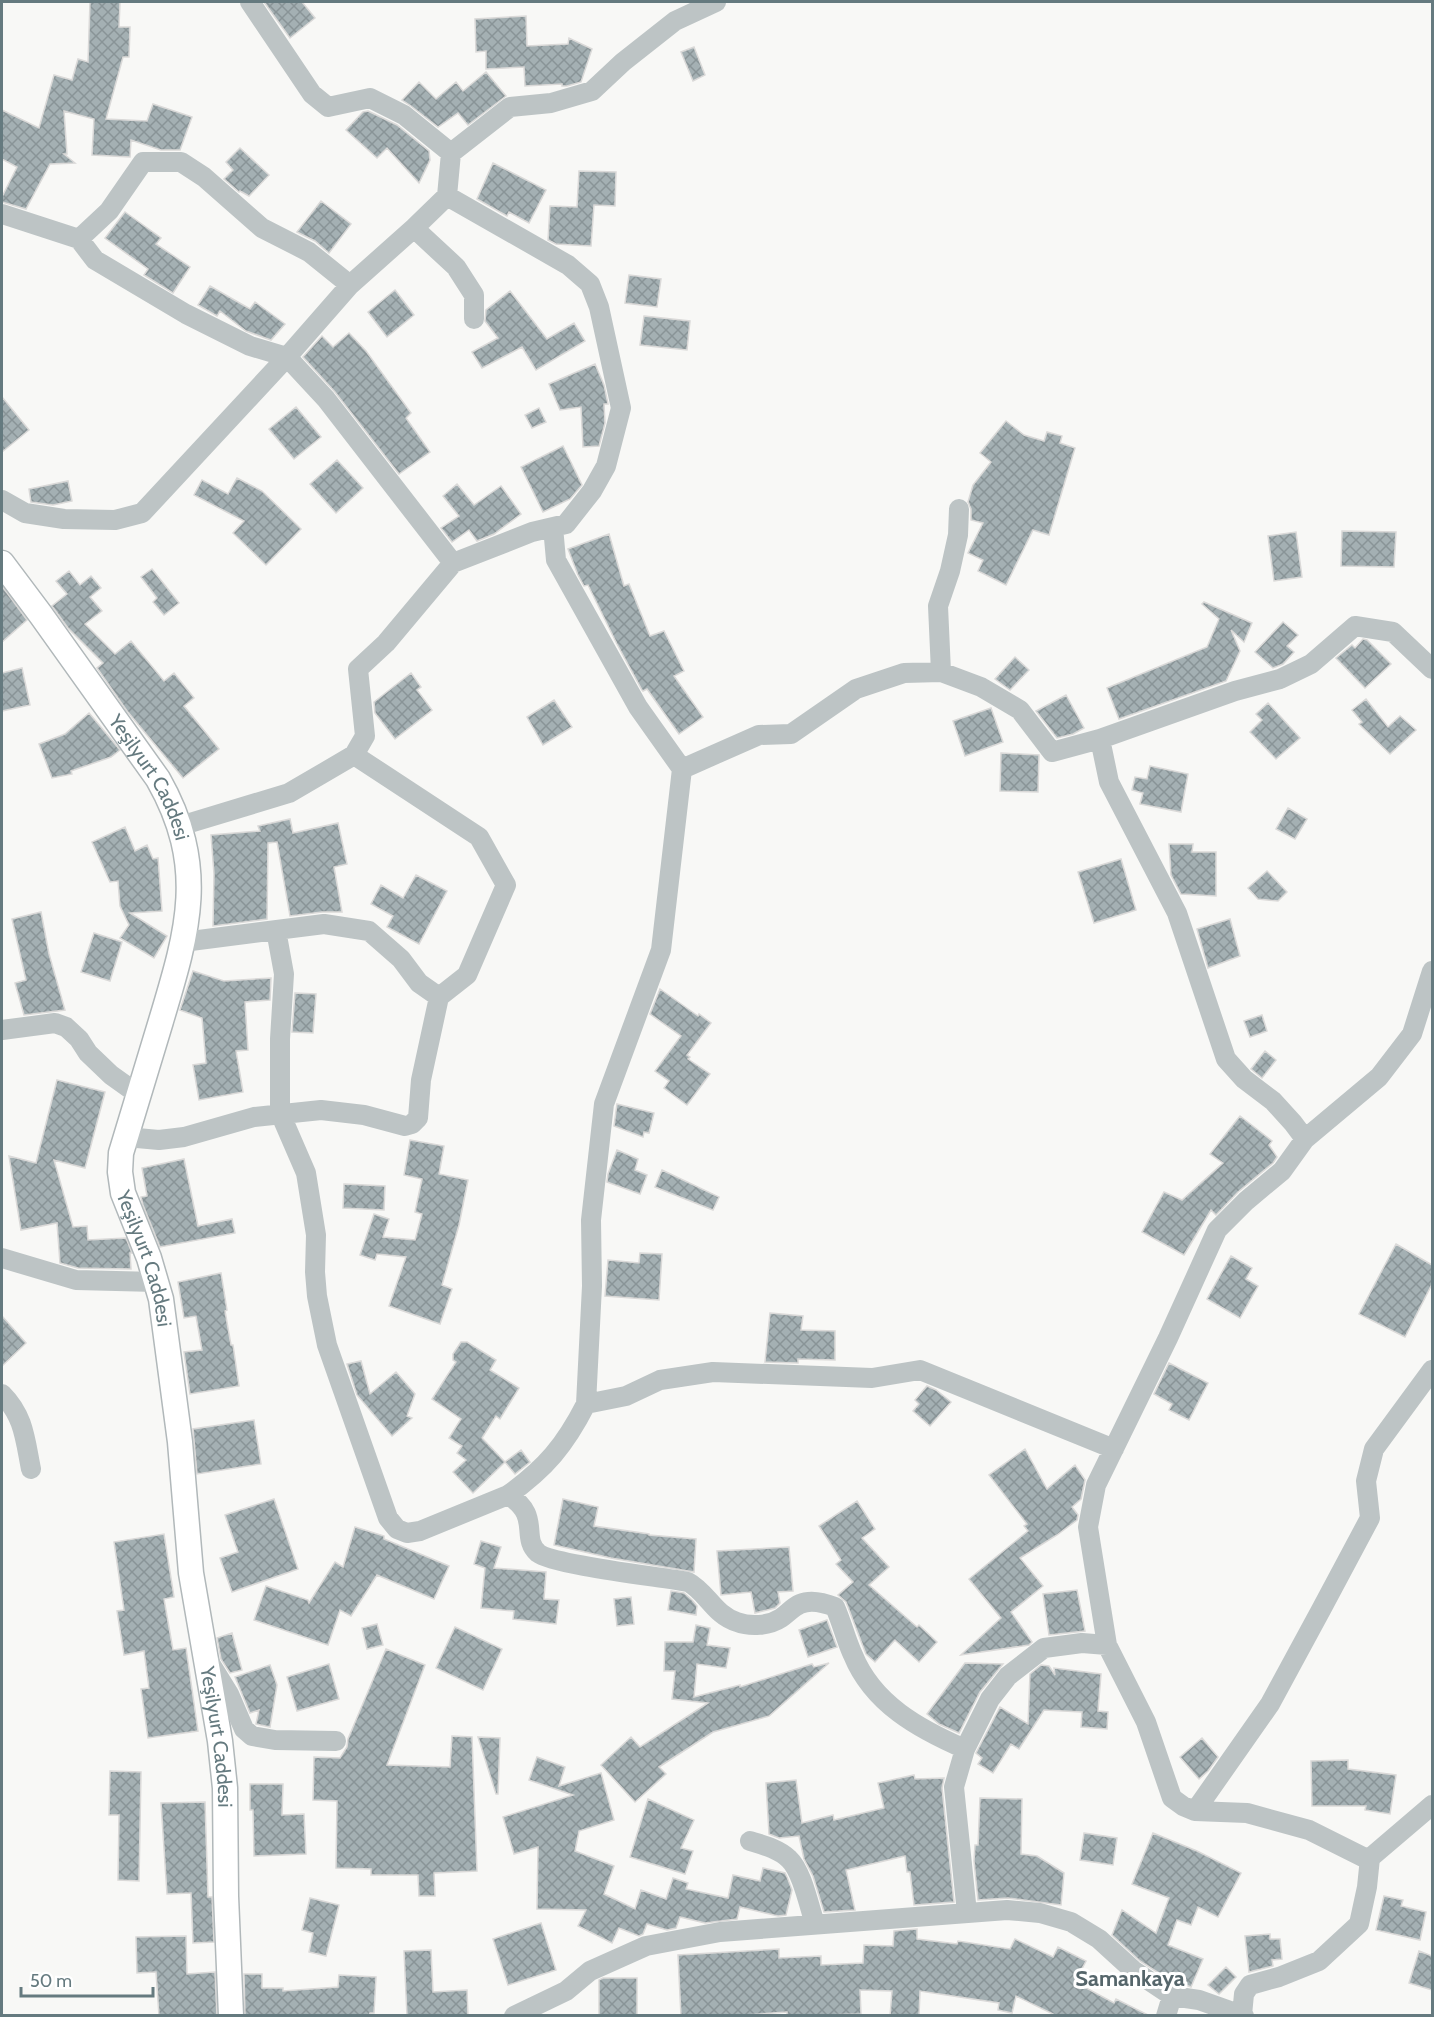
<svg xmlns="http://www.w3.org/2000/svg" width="1434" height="2017" font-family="Cabin,sans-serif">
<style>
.building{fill:url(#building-cross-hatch);stroke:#dad9d8;stroke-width:1.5}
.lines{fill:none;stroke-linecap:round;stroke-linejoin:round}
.major-casing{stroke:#b1b8ba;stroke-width:27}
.minor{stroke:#bdc4c5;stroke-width:20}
.major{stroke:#fff;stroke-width:24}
.labels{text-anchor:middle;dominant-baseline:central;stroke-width:6;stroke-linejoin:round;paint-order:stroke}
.street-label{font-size:20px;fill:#657a7f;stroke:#fff}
.quarter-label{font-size:22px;font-weight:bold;fill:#56666b;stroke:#fff}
</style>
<defs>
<pattern id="building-cross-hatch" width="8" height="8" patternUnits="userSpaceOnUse" patternTransform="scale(1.5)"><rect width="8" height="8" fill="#a4b0b3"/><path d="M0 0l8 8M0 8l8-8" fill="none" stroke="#899497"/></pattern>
</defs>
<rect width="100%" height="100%" fill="#f8f8f6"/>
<path class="building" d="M90,2H120L119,27H130L129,57H123L106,119L147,121L153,104L192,117L180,150H161L131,140L130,157L92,155L94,119L64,111L67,154H64L75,163L50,164L26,209L2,202V197L17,167L2,159V110L39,128L54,75L72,80L78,59L88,62Z
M264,2H302L315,18L290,38Z
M526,16L527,46L568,44L569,38L592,49L581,82L567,86H562V84L525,86L524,67L486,69V51L476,52L475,19Z
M694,47L705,75L693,81L681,52Z
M486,72L506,96L468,125L458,113L438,127L411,106L402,100L419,82L436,99L456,82L463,91Z
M368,111L397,125L429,151L430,160L419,183L387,148L377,158L346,130L363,112Z
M240,148L269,175L249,196L240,191L239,192L224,179L233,170L226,162Z
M493,163L546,190L529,223L509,212L507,216L477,199Z
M579,171L616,172L615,206L594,205L591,246L556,244L548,240L550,206L577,207Z
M321,201L351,224L329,253L315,241L297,232Z
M125,212L161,238L156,244L190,267L173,293L144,275L148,269L105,238Z
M629,275L661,279L657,307L625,303Z
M210,286L250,309L255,302L285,324L271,340L246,331L220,311L217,316L198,305Z
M395,290L414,315L387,337L368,312Z
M510,291L547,339L574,323L585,341L536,370L522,347L482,368L472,352L498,338L485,321L486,310Z
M644,316L690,321L687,350L640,345Z
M349,333L366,351L411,413L406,418L430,452L399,474L335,392L303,357L322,336L333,347Z
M595,364L604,385L608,404H604L605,423L599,446L583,447L581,407L560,410L549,384Z
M2,397L29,430L2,452Z
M296,407L321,437L294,459L269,429Z
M539,408L546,422L532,428L525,415Z
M1006,421L1024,435L1044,441L1047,432L1062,436L1060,443L1075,448L1049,535L1033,530L1006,585L978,571L983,560L968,553L983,523L971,520V509L968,502L973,485L991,462L980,453Z
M563,446L582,485L570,499L543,512L521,467Z
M337,460L363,488L336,513L310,484Z
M237,478L262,491L301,529L266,565L233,533L244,521L194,495L202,480L228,494Z
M68,481L72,501L53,505L31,502L29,489Z
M457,484L474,505L501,486L521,514L494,534L477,541L469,530L452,542L441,528L459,516L443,496Z
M1342,531L1396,532L1394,567L1341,566Z
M1296,532L1302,577L1274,581L1268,536Z
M609,534L624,586L629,584L650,636L664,631L684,671L674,676L703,717L679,734L647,689L643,691L642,690L617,644L588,585L584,586L578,575L568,549Z
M152,569L179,603L164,615L153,602L157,598L141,577Z
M69,571L80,585L91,576L101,588L90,597L102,611L85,624L115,654L131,641L164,681L174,673L194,698L184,706L219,749L183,778L127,711L97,668L103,663L68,628L52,606L67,594L56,581Z
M2,586L27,620L2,642Z
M1204,602L1252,623L1244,642L1231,630L1240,651L1226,681L1119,719L1107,688L1207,647L1219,619L1202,604Z
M1283,622L1298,635L1287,646L1294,652L1283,664L1273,668L1255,652Z
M1363,639L1367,640L1391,664L1365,688L1336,658L1352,645L1355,648Z
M1015,657L1029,670L1010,690L995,679Z
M22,668L30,705L2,711V673Z
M411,673L421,687L417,690L432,710L395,739L375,713L374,702Z
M1066,695L1084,728L1073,734L1057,738L1036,711Z
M1366,699L1388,727L1400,716L1416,730L1390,754L1359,724L1362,722L1352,710Z
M554,700L572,727L543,745L527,717Z
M1268,703L1300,738L1276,759L1250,732L1262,720L1256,714Z
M991,708L1003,742L965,756L953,721Z
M89,713L120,750L111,757L71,771L72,774L52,778L39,744L65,734Z
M1001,753L1039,755L1038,792L1000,791Z
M1150,766L1188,774L1181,812L1140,804L1143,793L1132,790L1135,777L1147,779Z
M1288,808L1307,819L1295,839L1276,829Z
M290,819L293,833L338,823L347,864L334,867L342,912H322L290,916L277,842L268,843L267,919L213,926L214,874L211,835L260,831L258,826Z
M125,827L135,851L147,845L153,859L158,858L162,911L130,913L167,936L154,958L120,938L129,925L120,906L118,881L110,882L92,842Z
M1169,844H1193L1192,852H1216V896L1181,894L1171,875Z
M1121,859L1136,910L1094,923L1078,872Z
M1267,871L1287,892L1278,901L1258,899L1248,888Z
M416,875L447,891L419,944L387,927L393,916L371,904L381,885L403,898Z
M41,912L49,954L65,1010L24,1015L15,983L26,980L12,919Z
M1230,919L1240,956L1208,968L1197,929Z
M94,933L122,942L110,981L81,972Z
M193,971L224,981L271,978L270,1000L245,1002L248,1050L236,1051L243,1092L199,1100L193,1065L206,1063L202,1018L180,1010Z
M660,989L698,1016L699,1014L711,1023L687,1055L690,1057L688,1059L710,1074L687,1105L664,1088L669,1081L655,1071L681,1036L650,1014Z
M295,993L316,994L313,1033L292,1032Z
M1262,1015L1267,1031L1250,1037L1244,1021Z
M1265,1051L1276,1060L1262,1078L1251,1069Z
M57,1080L105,1092L85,1168L54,1160L73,1227L87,1226L88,1240L126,1238L132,1253H130L131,1269L78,1268L60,1263L57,1223L21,1230L9,1156L36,1163Z
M617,1104L654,1113L649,1133L644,1132L643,1137L614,1126Z
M1240,1116L1272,1141L1269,1145L1277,1157L1273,1163L1238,1192L1216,1215L1211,1210L1184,1255L1142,1232L1164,1192L1182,1200L1223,1163L1210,1154Z
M410,1140L444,1146L439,1174L468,1180L459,1225L442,1285L452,1289L440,1324L389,1306L406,1257L377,1254L375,1260L360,1255L374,1214L389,1219L383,1237L415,1240L422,1214L415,1212L422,1179L404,1175Z
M617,1150L638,1159L635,1170L647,1175L640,1194L607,1182L608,1174Z
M184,1159L198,1226L232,1219L235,1233L160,1247L143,1205L141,1197L147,1196L142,1168Z
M662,1170L719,1197L713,1210L655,1187Z
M344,1184L385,1186L384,1210L343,1208Z
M1396,1244L1432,1265V1284L1405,1337L1359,1314Z
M640,1253L662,1254L659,1300L605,1296L608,1260L639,1263Z
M1231,1256L1252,1268L1246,1279L1258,1286L1240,1318L1207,1299Z
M221,1273L227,1310L225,1311L231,1345H233L239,1386L190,1394L184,1352L202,1350L196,1316L184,1318L178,1282Z
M770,1313L803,1316L801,1330L835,1331V1360L798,1359V1363L765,1362Z
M2,1316L26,1343L2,1366Z
M461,1342H467L496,1360L490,1370L519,1388L500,1419L496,1416L482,1438L505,1462L473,1493L453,1472L466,1460L457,1453L462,1446L449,1438L461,1419L432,1399L456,1362L453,1360V1354Z
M361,1361L370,1394L396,1372L415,1394L407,1416L412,1418L392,1436L357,1395L347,1364Z
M1169,1363L1208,1383L1189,1420L1169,1410L1172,1404L1154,1394Z
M927,1386L936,1390L951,1402L930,1426L913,1411L919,1404L915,1400Z
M254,1420L261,1464L197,1474L193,1429Z
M1025,1449L1047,1489L1075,1465L1085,1480L1081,1499L1072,1507L1078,1515L1077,1520L1057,1535L1020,1558L1043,1586L1011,1612L1032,1642L1029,1645L961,1655L1001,1618L969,1579L1028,1531L1024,1526L1027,1524L989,1475Z
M521,1450L530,1462L515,1474L505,1462Z
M274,1499L298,1569L232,1592L220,1558L238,1552L225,1515Z
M563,1499L598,1507L594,1526L649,1534V1535L696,1539L694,1572L611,1558L554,1545Z
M857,1501L875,1529L862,1538L889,1567L869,1585L917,1627L919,1625L937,1642L919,1662L895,1640L875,1662L866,1654L846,1602L838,1595L853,1582L836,1564L841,1560L819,1526Z
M355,1527L384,1536V1539L449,1566L434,1599L377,1575L351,1616L340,1610L328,1645L254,1620L266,1586L308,1600L309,1603L335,1562L343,1567Z
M164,1534L174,1597L164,1599L173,1650L186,1648L198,1731L148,1738L141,1689L149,1688L144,1651L124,1655L117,1611L124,1610L114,1542Z
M481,1541L501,1547L494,1568L546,1572L544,1599L559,1600L556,1624L513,1619L514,1611L481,1608L485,1568L474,1564Z
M789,1547L793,1591L778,1592L780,1603L775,1608L755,1613L751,1592L721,1595L717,1551Z
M1077,1590L1085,1631L1049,1635L1043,1594Z
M671,1591L684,1593L692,1600L697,1606L696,1615L668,1610Z
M631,1597L634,1624L617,1626L614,1599Z
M827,1620L837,1647L808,1657L799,1630Z
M377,1624L383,1645L367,1649L362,1628Z
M696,1625L710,1628L707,1645L730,1648L726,1668L697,1664L694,1697L740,1685V1687L812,1664L814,1667L829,1663L769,1716L713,1732L659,1767L666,1774L635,1802L601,1765L631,1737L640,1747L708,1703L672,1699L675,1671H664L665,1642H693Z
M455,1627L502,1649L483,1690L436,1668Z
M232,1633L242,1670L230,1673L221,1659L217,1638Z
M386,1649L425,1665L387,1765L450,1767L452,1736L472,1737L477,1871L434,1873L435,1896H419L418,1875H371V1869L336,1868L337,1801L313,1800L314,1757L340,1758L347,1747L348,1739Z
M965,1663L1003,1664L980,1692L959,1733L939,1724L927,1714Z
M329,1664L339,1699L297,1711L287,1677Z
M270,1665L277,1685L270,1727L256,1724L259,1710L250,1713L235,1677Z
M1041,1665L1049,1666L1055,1675L1054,1668L1101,1674L1098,1711L1108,1712L1107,1729L1081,1727L1082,1712L1044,1710L1019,1749L1011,1744L993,1773L978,1764L982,1758L976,1753L1000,1707L1028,1724L1030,1674Z
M478,1737L500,1738L498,1794H496Z
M1202,1738L1218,1757L1208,1771L1199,1779L1180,1757Z
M537,1757L565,1767L559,1786L601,1773L614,1820L579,1831L575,1851L614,1866L604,1894L635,1909L641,1890L666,1899L673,1878L688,1883L686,1889L728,1898L733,1875L760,1881L763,1868L785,1873L787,1877L792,1890L786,1915L778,1916L740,1907L737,1919L705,1923L680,1917L676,1928L667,1930L647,1924L643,1934L639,1936L619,1928L612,1943L578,1926L586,1910L537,1909L538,1847L514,1854L503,1817L573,1795L529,1780Z
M1348,1760V1769L1396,1775L1390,1814L1365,1810L1366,1806H1312L1311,1761Z
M110,1771L141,1772L139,1881L118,1880L119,1815H109Z
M914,1775L915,1779L944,1778L942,1788L954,1902L914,1905L910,1872H907L905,1856L846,1870L855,1910L824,1912L813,1876L804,1859L799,1836L779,1838L769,1834L766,1783L796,1780L802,1823L833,1815L834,1820L884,1808L878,1783Z
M250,1784H283L282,1815L304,1814L306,1854L254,1856L253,1810H250Z
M980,1798L1022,1799L1021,1854L1037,1856L1064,1873L1061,1905L1008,1898L978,1900L974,1861L975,1845H978Z
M648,1799L694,1820L681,1848L693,1851L685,1874L630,1857Z
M205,1802L208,1897H212L214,1942L193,1943L191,1893L167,1894L161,1803Z
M1084,1833L1117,1838L1113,1865L1080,1860Z
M1153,1833L1197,1851L1241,1873L1218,1917L1198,1907L1191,1925L1177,1920L1168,1945L1203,1959L1191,1987L1165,1977L1140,1961L1112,1935L1122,1910L1156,1933L1169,1898L1132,1884Z
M1384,1896L1403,1900L1401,1906L1426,1912L1420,1940L1376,1930Z
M310,1898L339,1905L326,1956L309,1952L313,1933L302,1930Z
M541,1923L556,1970L508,1985L493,1939Z
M917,1929V1939L957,1944L958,1941L1010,1949L1015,1939L1053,1957L1058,1947L1086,1961L1075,1982L1114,2003L1116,1999L1150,2016H1057L1016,1996L1012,2013L998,2010L999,2003L920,1991L919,2016H890L892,1991L860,1990L861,2014L787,2016V2012L732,2016H681L678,1955L779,1949V1958L821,1956V1965L863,1963L864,1945L893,1946L894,1931Z
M1270,1934V1939H1280L1282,1959L1272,1960L1273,1966L1249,1972L1245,1936Z
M186,1936L187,1974L215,1972L217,2016H159L156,1972L137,1973L136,1937Z
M431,1950L433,1992L467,1990L468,2016H407L404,1951Z
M1419,1951L1432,1956V1990L1409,1983Z
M1226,1967L1236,1977L1219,1994L1208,1985Z
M244,1974H262V1988H283V1991L338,1987L339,1975L376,1977L374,2013H370L369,2016H245Z
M603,1978H637V2016H599V1980Z"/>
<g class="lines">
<g class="major-casing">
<g id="major">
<path id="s1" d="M2,563L41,615L158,779C208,867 188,931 161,1021C148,1065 134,1109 121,1153L120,1172L123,1193L149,1258L161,1299L180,1442L191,1573L220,1741L225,1788L226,1896L231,2016"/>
</g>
</g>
<path class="minor" d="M250,2L312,94L328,107L370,98L404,115L451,153
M2,214L79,239L109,211L143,162H181L204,177L262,228L309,252L350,285
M414,228L456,267L474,295V319
M79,239L95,260L186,314L250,346L287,357L326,399L453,563
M2,500L25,513L64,519L115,520L142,513L287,357L350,285L414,228L447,196L451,153L510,107L551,103L592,91L623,62L675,21L716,2
M959,509L958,535L950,571L938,606L941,672L981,687L1020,710L1052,752L1100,739L1235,691L1280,679L1311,664L1355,626L1393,632L1432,669
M553,527L556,560L638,707L682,769L661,950L604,1104L591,1220L592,1286L586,1404
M1100,739L1109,782L1177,913L1226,1059L1244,1079L1273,1101L1293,1123L1305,1139L1282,1171L1246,1201L1217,1230L1168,1338L1096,1485L1088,1527L1107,1645L1146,1722L1172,1798L1183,1806L1195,1811L1247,1813L1309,1830L1363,1857L1370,1858L1432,1805
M682,769L759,735L791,734L856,689L904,673L941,672
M180,826L289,793L354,755L365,736L358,669L386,643L453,563L532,532L566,524L592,491L606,466L621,408L599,307L590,284L568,265L447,196
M276,930L284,974L280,1039V1113L306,1173L316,1235L315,1272L317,1296L327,1345L388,1518L397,1529L407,1533L420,1531L508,1495C542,1516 520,1537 538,1553C553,1565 662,1577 688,1582C707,1592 714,1615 737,1622C750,1627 769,1626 781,1618C787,1614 793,1607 800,1604C811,1599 825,1603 835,1607C842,1623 846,1640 853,1655C873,1704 919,1729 965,1749
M183,942L324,924L369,931L401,959L419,983L439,997
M2,1030L55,1023L66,1027L79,1039L88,1053L111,1075L139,1095
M126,1137L159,1140L184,1137L254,1117L321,1110L364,1115L405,1126L412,1124L418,1118L421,1080L439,997L467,975L506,885L479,837L354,755
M1305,1139L1379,1077L1412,1034L1432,971
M2,1258L76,1280L156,1282
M2,1394C24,1416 25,1439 31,1469
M508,1495C546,1468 565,1445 586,1404L626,1396L660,1380L713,1372L872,1378L920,1370L1114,1449
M208,1660L229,1694L244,1729L252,1736L275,1740L336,1741
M1195,1811L1270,1704L1322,1608L1370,1518L1366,1481L1374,1449L1432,1370
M750,1841C763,1845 779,1849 789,1859C802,1871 809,1906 815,1924
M967,1913L954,1787L965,1749L990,1699L1008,1676L1044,1648L1082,1643L1107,1645
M1242,2015L1244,1994L1250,1985L1279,1977L1319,1961L1359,1924L1367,1887L1370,1858
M514,2016L566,1991L590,1971L646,1946L720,1932L1007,1910L1040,1913L1071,1922L1099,1939L1133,1970L1172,1996L1199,2000L1244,2016
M1166,2016L1172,1996"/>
<use href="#major" class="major"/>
</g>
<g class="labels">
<g class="street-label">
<text stroke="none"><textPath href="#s1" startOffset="261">Yeşilyurt Caddesi</textPath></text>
<text stroke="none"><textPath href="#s1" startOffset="765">Yeşilyurt Caddesi</textPath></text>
<text stroke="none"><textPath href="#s1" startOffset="1250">Yeşilyurt Caddesi</textPath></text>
</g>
<g class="quarter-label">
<text x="1130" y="1978">Samankaya</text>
</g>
</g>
<rect width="1434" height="2017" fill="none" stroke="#657a7f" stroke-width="6"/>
<path d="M21 1987v9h132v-9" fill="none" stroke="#657a7f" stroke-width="3"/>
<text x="30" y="1987" font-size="18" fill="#657a7f" stroke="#ffffff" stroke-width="4.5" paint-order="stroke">50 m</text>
</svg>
